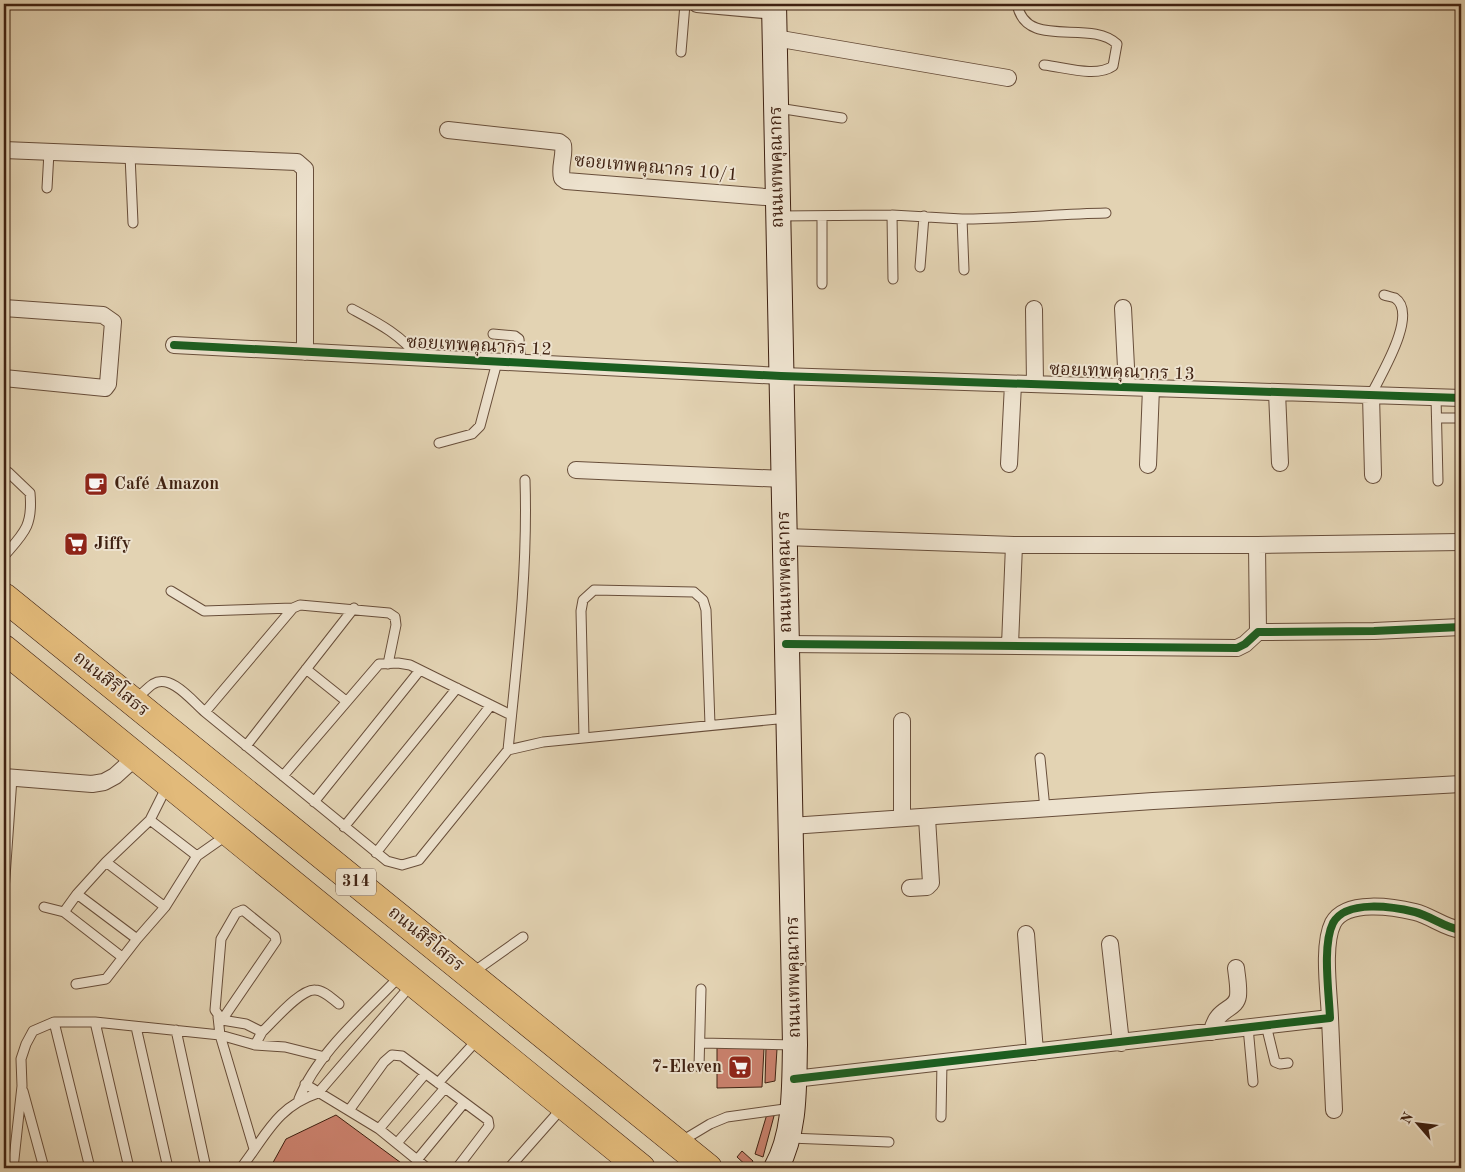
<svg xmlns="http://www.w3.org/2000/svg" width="1465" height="1172" font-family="'Old Standard TT','Noto Serif Thai',serif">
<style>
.building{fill:#cb826e;stroke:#3f2111}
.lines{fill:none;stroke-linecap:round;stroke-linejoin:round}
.lane-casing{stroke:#684e3a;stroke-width:11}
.street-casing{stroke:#684e3a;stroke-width:18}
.secondary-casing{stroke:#3f2111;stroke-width:26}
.highway-casing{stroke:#3f2111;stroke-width:29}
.lane{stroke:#ede2ce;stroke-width:9}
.street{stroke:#ede2ce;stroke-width:16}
.secondary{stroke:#ede2ce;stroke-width:24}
.highway{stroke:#e2ba7a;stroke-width:28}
.cycleway-casing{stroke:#ede2ce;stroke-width:11}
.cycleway{stroke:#1b5e20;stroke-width:8}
.labels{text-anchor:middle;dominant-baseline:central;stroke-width:4;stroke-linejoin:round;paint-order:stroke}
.shield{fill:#ede2ce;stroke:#735b4a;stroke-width:1}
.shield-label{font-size:16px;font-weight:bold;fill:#3f2111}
.street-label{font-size:18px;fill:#3f2111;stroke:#ede2ce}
.poi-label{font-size:18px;font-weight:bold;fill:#3f2111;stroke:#ede2ce;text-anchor:start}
</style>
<rect width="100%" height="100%" fill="#e3d3b3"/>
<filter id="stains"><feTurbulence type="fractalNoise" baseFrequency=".004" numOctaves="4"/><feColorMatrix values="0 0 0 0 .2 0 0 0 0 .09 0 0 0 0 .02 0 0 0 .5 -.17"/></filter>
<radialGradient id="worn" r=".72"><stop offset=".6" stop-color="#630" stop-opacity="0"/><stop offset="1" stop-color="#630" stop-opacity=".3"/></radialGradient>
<path class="building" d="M717,1045L764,1048L762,1087L717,1088Z
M766,1048L777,1049L775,1081L765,1083Z
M767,1114L774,1116L763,1157L755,1154Z
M336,1115L408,1168H270L286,1139Z
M742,1151L753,1161L749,1168L737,1157Z"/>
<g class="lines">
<g class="lane-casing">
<path id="lane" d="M1017,4C1026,51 1090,18 1117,44L1113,66C1096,78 1064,67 1044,65
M681,52L685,4
M778,108L842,118
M130,155L133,223
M47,188L49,152
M892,215L893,279
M779,216L892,215L962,219L964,270
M962,219C1011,219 1058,214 1106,213
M920,267L924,216
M822,284V216
M352,309C378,323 400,334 419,358
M493,334L515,336L519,339L521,363
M1371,395C1380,376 1419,314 1395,298C1392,297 1387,296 1384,295
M1436,397L1438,481
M1438,418H1461
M439,443L472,434L480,426L497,362
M4,471L8,472L30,493C33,526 24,533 4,556
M171,591L204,611L293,608
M306,669L346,701
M135,700C141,695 147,688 153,684C171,673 193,702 205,712L387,861L402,865L419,860L508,750L543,742L788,718
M205,712L293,608L300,605L389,613L395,617L396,625L388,664
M584,738L581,611L583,600L594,590L694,592L703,600L706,610L710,725
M246,746L354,608
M508,750C517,660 528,571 525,480
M1040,758L1045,809
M283,776L379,664L398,663L410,665L511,715
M167,786L150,820L106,862L77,894L137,939L165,907L197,856L227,835
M314,802L420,670
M150,820L197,856
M344,827L457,688
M376,853L491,705
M106,862L165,907
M4,891L12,778
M44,907L64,912L122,957
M64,912L77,894
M472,973L523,937
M76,984L106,979L137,939
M218,1017L220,1035L254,1149
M222,1020L276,941L275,936L243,910L236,913L221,939L215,1010L222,1020L246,1024L262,1032L255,1045
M54,1022L90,1168
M95,1022L129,1168
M1266,1025L1275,1062L1280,1064L1288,1063
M136,1027L168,1168
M1248,1027L1253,1082
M176,1030L206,1168
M262,1032C273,1022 300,989 315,990C324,990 332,999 339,1004
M700,1043L794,1045
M699,1067L701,989
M438,1083L478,1039
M305,1084L379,1129L427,1168
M23,1091L44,1168
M299,1099C317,1053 366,1012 400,976
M350,1109L384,1062L392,1055L402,1056L488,1120L489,1126L457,1168
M941,1117L942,1062
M379,1129L425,1074
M790,1138L889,1142
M680,1142L710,1124L727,1117L792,1108
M397,1143L445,1088
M417,1160L464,1103
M13,1168L22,1086L21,1059L26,1044L33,1031L54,1022H95L220,1035L255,1045L285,1047L325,1057
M241,1168C266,1136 276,1107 318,1093L412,984
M509,1168L562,1108"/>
</g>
<g class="street-casing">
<path id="street" d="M697,4L774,11
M775,38L1008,78
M448,130L559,142L563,145C565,156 559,167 562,178L566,181L778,198
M4,150L297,162L305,169V352
M4,308L103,315L113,322L108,384L105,388L4,378
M1123,308L1127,387
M1034,309L1035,384
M174,345L781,376L1461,398
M1277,392L1280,463
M1371,395L1373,475
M1009,464L1013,384
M1148,465L1151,388
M576,470L784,479
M785,537L1014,545H1257L1461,542
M1257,545L1258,632
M786,644L1237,648L1245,644L1258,632L1374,631L1461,627
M1010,645L1014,545
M4,777L92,784L104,782L115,776L137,756
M902,818V721
M791,826L1153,801L1461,784
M910,888L927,887L931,883L927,818
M1026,934L1035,1052
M1110,944L1121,1043
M1330,1018L1334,1110
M1212,1032C1216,1007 1236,1011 1238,996C1239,987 1237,977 1236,968
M794,1079L1330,1018C1329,993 1322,945 1333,923C1346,899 1394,907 1415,912C1431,916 1445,928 1461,930"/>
</g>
<g class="secondary-casing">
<path id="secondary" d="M774,4L795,1045C794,1086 796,1132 776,1168"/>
</g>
<g class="highway-casing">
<path id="highway" d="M4,597L708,1168
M4,649L641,1168"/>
</g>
<use href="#lane" class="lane"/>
<use href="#street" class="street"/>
<use href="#secondary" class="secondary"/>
<use href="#highway" class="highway"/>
<g class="cycleway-casing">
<path id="cycleway" d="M174,345L781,376L1461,398
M786,644L1237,648L1245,644L1258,632L1374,631L1461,627
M794,1079L1330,1018C1329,993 1322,945 1333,923C1346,899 1394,907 1415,912C1431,916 1445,928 1461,930"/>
</g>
<use href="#cycleway" class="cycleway"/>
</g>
<defs>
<g id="cafe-square" transform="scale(1.25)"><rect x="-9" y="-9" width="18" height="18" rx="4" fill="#8f2418" stroke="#ede2ce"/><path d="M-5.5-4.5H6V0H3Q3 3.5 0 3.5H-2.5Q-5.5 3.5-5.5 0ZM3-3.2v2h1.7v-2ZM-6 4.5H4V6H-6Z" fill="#fff"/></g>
<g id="supermarket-square" transform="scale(1.25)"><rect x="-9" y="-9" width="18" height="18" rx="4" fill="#8f2418" stroke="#ede2ce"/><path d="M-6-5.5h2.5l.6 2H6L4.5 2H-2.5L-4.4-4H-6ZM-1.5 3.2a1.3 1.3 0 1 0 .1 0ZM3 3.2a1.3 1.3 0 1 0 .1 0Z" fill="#fff"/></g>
</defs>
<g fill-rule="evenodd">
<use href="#cafe-square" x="96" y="484"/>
<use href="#supermarket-square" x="76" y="544"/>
<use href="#supermarket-square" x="740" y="1067"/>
</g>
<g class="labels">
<rect class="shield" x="336" y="868.5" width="40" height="27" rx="4"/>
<g class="shield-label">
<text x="356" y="882">314</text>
</g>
<g class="street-label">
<text transform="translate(777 167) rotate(-91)">ถนนเทพคุณากร</text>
<text transform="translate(656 168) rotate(5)">ซอยเทพคุณากร 10/1</text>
<text transform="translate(479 346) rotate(3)">ซอยเทพคุณากร 12</text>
<text transform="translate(1122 372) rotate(2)">ซอยเทพคุณากร 13</text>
<text transform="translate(785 572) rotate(-91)">ถนนเทพคุณากร</text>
<text transform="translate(111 684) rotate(39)">ถนนสิริโสธร</text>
<text transform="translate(426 939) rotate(39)">ถนนสิริโสธร</text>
<text transform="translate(794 977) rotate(-91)">ถนนเทพคุณากร</text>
</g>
<g class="poi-label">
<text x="114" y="484">Café Amazon</text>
<text x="94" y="544">Jiffy</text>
<text x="722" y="1067" text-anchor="end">7-Eleven</text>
</g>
</g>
<rect width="1465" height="1172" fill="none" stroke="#e3d3b3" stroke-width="20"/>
<rect x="5" y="5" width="1455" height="1162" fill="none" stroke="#3f2111" stroke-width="2.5"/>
<rect x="10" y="10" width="1445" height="1152" fill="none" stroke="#3f2111"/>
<g transform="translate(1418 1124) rotate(298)" stroke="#ede2ce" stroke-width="4" paint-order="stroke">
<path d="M0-4L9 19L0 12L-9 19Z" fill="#3f2111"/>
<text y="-8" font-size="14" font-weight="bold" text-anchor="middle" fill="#3f2111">N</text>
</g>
<rect width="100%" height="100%" filter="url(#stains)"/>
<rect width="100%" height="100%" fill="url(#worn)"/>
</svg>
